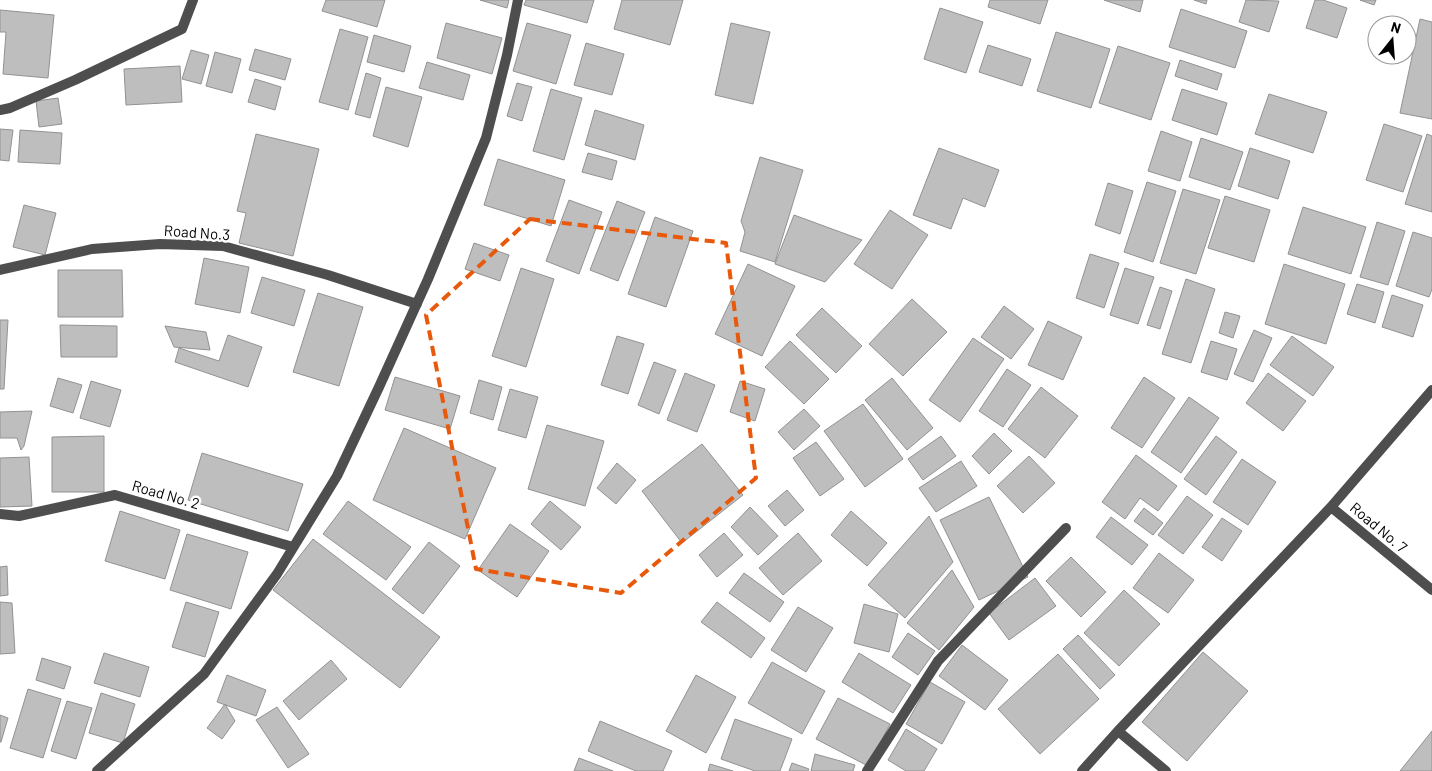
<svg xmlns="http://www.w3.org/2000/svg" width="1432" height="771" font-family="Barlow,sans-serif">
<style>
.building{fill:#bebebe;stroke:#929292}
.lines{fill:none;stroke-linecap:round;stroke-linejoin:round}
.minor{stroke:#4e4e4e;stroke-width:10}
.marked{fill:none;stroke:#e8590c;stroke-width:4;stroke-dasharray:10 6;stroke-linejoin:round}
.labels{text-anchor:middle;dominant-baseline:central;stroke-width:5;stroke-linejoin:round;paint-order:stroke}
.street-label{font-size:15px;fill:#000;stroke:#fff}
</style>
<rect width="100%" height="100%" fill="#fff"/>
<path class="building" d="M326,0H385L377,27L322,11Z
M480,0H509L507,8Z
M526,0H594L587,23L524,5Z
M622,0H683L670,45L614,29Z
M990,0H1048L1040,24L988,7Z
M1104,0H1143L1140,12Z
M1194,0H1207L1206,4Z
M1246,0L1279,1L1269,32L1239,22Z
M1315,0H1323L1347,8L1337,38L1306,28Z
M1360,0H1376L1374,5Z
M940,8L983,22L966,73L924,59Z
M1181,9L1247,31L1235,68L1169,47Z
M0,10L54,15L48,78L3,74L6,32H0Z
M1420,19L1432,22V119L1400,113Z
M446,23L502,38L492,74L437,58Z
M527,23L571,35L556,84L513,71Z
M731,23L770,32L753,104L715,95Z
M340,29L368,37L348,110L319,102Z
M1056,32L1110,49L1091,108L1037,91Z
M374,35L411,46L404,72L367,62Z
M586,43L624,54L612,95L574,85Z
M988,45L1031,59L1022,86L979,72Z
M1118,46L1170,63L1151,120L1099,103Z
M255,49L291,59L285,80L249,70Z
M191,50L209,55L201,84L182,79Z
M215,52L241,59L232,93L206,86Z
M1180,60L1222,74L1217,90L1175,76Z
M427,62L470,75L463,100L419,88Z
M180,66L182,102L126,105L124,69Z
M366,73L381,78L370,118L355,114Z
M255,79L281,87L275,110L248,102Z
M517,83L532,87L522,121L507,116Z
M386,87L422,97L408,147L373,136Z
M551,89L582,98L564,160L533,151Z
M1182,89L1227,103L1217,135L1172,120Z
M1269,94L1327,112L1313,153L1255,134Z
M58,98L62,124L39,127L36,101Z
M595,110L644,125L635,160L585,145Z
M1384,124L1422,136L1403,192L1366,180Z
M0,129L13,130L9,161L0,160Z
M20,130L62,133L60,164L18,162Z
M1161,131L1192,142L1180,181L1148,171Z
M256,134L319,149L293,256L239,243L246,213L237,211Z
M1427,134L1432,136V212L1405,204Z
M1201,138L1243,152L1230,190L1189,177Z
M939,148L999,170L985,207L963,198L951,229L913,215Z
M1250,148L1290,161L1278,199L1238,186Z
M588,153L617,161L612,180L582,172Z
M760,157L803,170L775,262L740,251L745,232L741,221Z
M498,159L565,180L551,226L484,205Z
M1147,182L1176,191L1153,262L1124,252Z
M1108,183L1133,191L1120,234L1095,225Z
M1183,189L1220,200L1196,274L1160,263Z
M1225,196L1270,210L1254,262L1208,248Z
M569,200L602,212L579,274L546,261Z
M617,201L645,212L618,281L590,270Z
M24,205L56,213L45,255L13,247Z
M1303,207L1366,227L1351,274L1288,254Z
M890,210L928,235L892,289L854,264Z
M794,215L862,240L825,282L775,264Z
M655,217L693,231L666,307L628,294Z
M1377,222L1405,231L1388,285L1360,277Z
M1413,232L1432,238V289L1429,297L1396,286Z
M474,243L509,255L500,281L465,269Z
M1090,254L1119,263L1104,308L1076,298Z
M204,258L249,267L240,313L195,304Z
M748,264L795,286L762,356L715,334Z
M1284,264L1345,284L1326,344L1265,324Z
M521,268L554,279L526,367L492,356Z
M1125,268L1154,277L1138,324L1110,315Z
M58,270H122L123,317H58Z
M262,277L305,290L294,326L251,313Z
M1186,279L1215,289L1191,363L1162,354Z
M1357,284L1384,292L1375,323L1347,314Z
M1160,287L1172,291L1160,329L1147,325Z
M318,293L363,307L339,386L293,372Z
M1392,295L1423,305L1413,337L1382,327Z
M912,299L947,332L903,376L869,344Z
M1004,306L1034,329L1011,359L981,337Z
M822,308L862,346L836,373L796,335Z
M1225,312L1240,316L1233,338L1219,333Z
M0,320H8L4,389H0Z
M1048,321L1082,337L1063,380L1028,365Z
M60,325L117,326V357H61Z
M165,326L206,332L210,350L174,347Z
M1254,330L1272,338L1253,382L1234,374Z
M228,335L262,347L248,387L175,362L179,348L219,361Z
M617,336L644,344L628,394L601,385Z
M1292,336L1334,367L1313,396L1270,365Z
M973,338L1004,359L960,422L929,400Z
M790,341L829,379L804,404L765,367Z
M1211,341L1237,349L1227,380L1201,372Z
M654,362L676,370L659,414L638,405Z
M1007,369L1031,385L1003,427L979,411Z
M685,373L715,385L697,432L667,420Z
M1268,373L1306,401L1283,431L1246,403Z
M395,377L460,396L450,429L385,410Z
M1144,377L1175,398L1142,448L1111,428Z
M58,378L82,385L73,413L50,406Z
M892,378L933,428L907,450L865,400Z
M479,380L502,387L493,420L470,413Z
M91,381L121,390L110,427L80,418Z
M740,381L765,389L755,421L730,412Z
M1041,387L1078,416L1045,458L1008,429Z
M510,389L538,397L526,438L498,430Z
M1189,397L1219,418L1181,473L1151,452Z
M863,404L903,459L865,487L824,431Z
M804,409L820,426L794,450L778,432Z
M32,411L24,446L21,450L17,438H0V412Z
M547,425L604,441L585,506L528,489Z
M404,428L496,468L465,539L373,500Z
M994,433L1012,451L989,474L972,456Z
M104,436V492H52V437Z
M941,436L956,456L923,480L908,459Z
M1216,436L1237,452L1206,495L1184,479Z
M816,442L844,479L820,496L793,458Z
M702,444L743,495L682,543L642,491Z
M202,453L303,484L288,531L188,500Z
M1136,455L1177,486L1158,511L1140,498L1125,519L1102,502Z
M1029,456L1055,483L1023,513L997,486Z
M29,457L32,506L0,507V458Z
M1242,459L1276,482L1248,525L1213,502Z
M961,461L977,486L936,512L919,488Z
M617,463L636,480L616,504L597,488Z
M787,490L804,510L785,526L768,506Z
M1187,496L1213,515L1183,554L1158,535Z
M989,497L1028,577L979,600L940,520Z
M348,501L411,547L386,580L323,534Z
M550,501L581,527L561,550L531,524Z
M750,507L778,536L758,555L731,527Z
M1144,508L1163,523L1153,535L1134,521Z
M120,511L180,530L165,579L105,561Z
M851,511L887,543L867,566L831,535Z
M929,516L953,562L905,618L868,585Z
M1111,517L1148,545L1132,565L1096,537Z
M1222,518L1242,531L1222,561L1202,547Z
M510,524L549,551L517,597L478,570Z
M724,533L743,555L717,577L699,555Z
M798,533L822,561L783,595L759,568Z
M187,534L248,552L231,609L170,590Z
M313,539L440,637L400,688L273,590Z
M429,542L460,566L423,614L392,589Z
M1159,553L1194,580L1168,613L1133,588Z
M1071,557L1106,592L1081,617L1046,581Z
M7,566L8,595L0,596V567Z
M952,570L974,607L939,650L907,623Z
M744,573L784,602L770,622L729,593Z
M1035,578L1056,606L1009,640L989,613Z
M1124,590L1160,624L1119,666L1084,633Z
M0,602L12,603L15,653L0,654Z
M186,602L219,612L205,657L172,647Z
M717,602L765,638L751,658L701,622Z
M864,604L898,614L889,652L854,643Z
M798,607L833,628L806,672L771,650Z
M908,633L935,651L918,675L892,657Z
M1078,635L1115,675L1100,689L1063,649Z
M962,645L1008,680L985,710L939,676Z
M1203,652L1248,691L1187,761L1142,722Z
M104,653L149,667L140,697L94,683Z
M859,653L911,685L893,713L842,682Z
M1058,654L1099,699L1040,754L998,709Z
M42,658L71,667L64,689L36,680Z
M331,660L347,679L299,720L283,701Z
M772,662L825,691L802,734L748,703Z
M227,675L266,690L256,716L217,702Z
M696,675L736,697L706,753L666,731Z
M930,682L965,702L942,744L906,724Z
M28,689L61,699L43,758L10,748Z
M101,693L135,704L123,743L89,733Z
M838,698L890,724L868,766L816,739Z
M67,701L92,708L76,759L51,751Z
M225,704L235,721L222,739L207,728Z
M277,707L309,754L288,768L256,720Z
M0,715L8,718L1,742H0Z
M735,719L792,739L780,771H755L721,759Z
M600,721L672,751L663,771H636L588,751Z
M906,729L937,749L924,771H906L888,760Z
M1432,731V771H1400Z
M815,754L855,765L853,771H811Z
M579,758L613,771H574Z
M792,763L809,769L808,771H789Z
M710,764L733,771H708Z"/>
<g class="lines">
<path class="minor" d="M0,110L10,108L75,80L182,29L193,0
M0,270L92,249L160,244L223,246L328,275L417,304
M1331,507L1432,590
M0,514L19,516L115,495L293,547
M1118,731L1166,771
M97,771L204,674L277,574L337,476L379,387L428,279L486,138L507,55L518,0
M867,771L938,661L1066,528
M1082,771L1118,731L1331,507L1432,390"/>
</g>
<path class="marked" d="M530,219L726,243L756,478L621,593L476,569L426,315Z"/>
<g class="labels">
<g class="street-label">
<text transform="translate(197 232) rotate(4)">Road No.3</text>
<text transform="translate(166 494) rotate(16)">Road No. 2</text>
<text transform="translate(1379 527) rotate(40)">Road No. 7</text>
</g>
</g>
<g transform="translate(1392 40) rotate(17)"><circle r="24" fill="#ffffff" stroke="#999999"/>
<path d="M0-4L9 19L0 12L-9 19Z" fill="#000000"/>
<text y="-8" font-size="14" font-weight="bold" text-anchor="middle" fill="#000000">N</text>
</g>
</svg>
